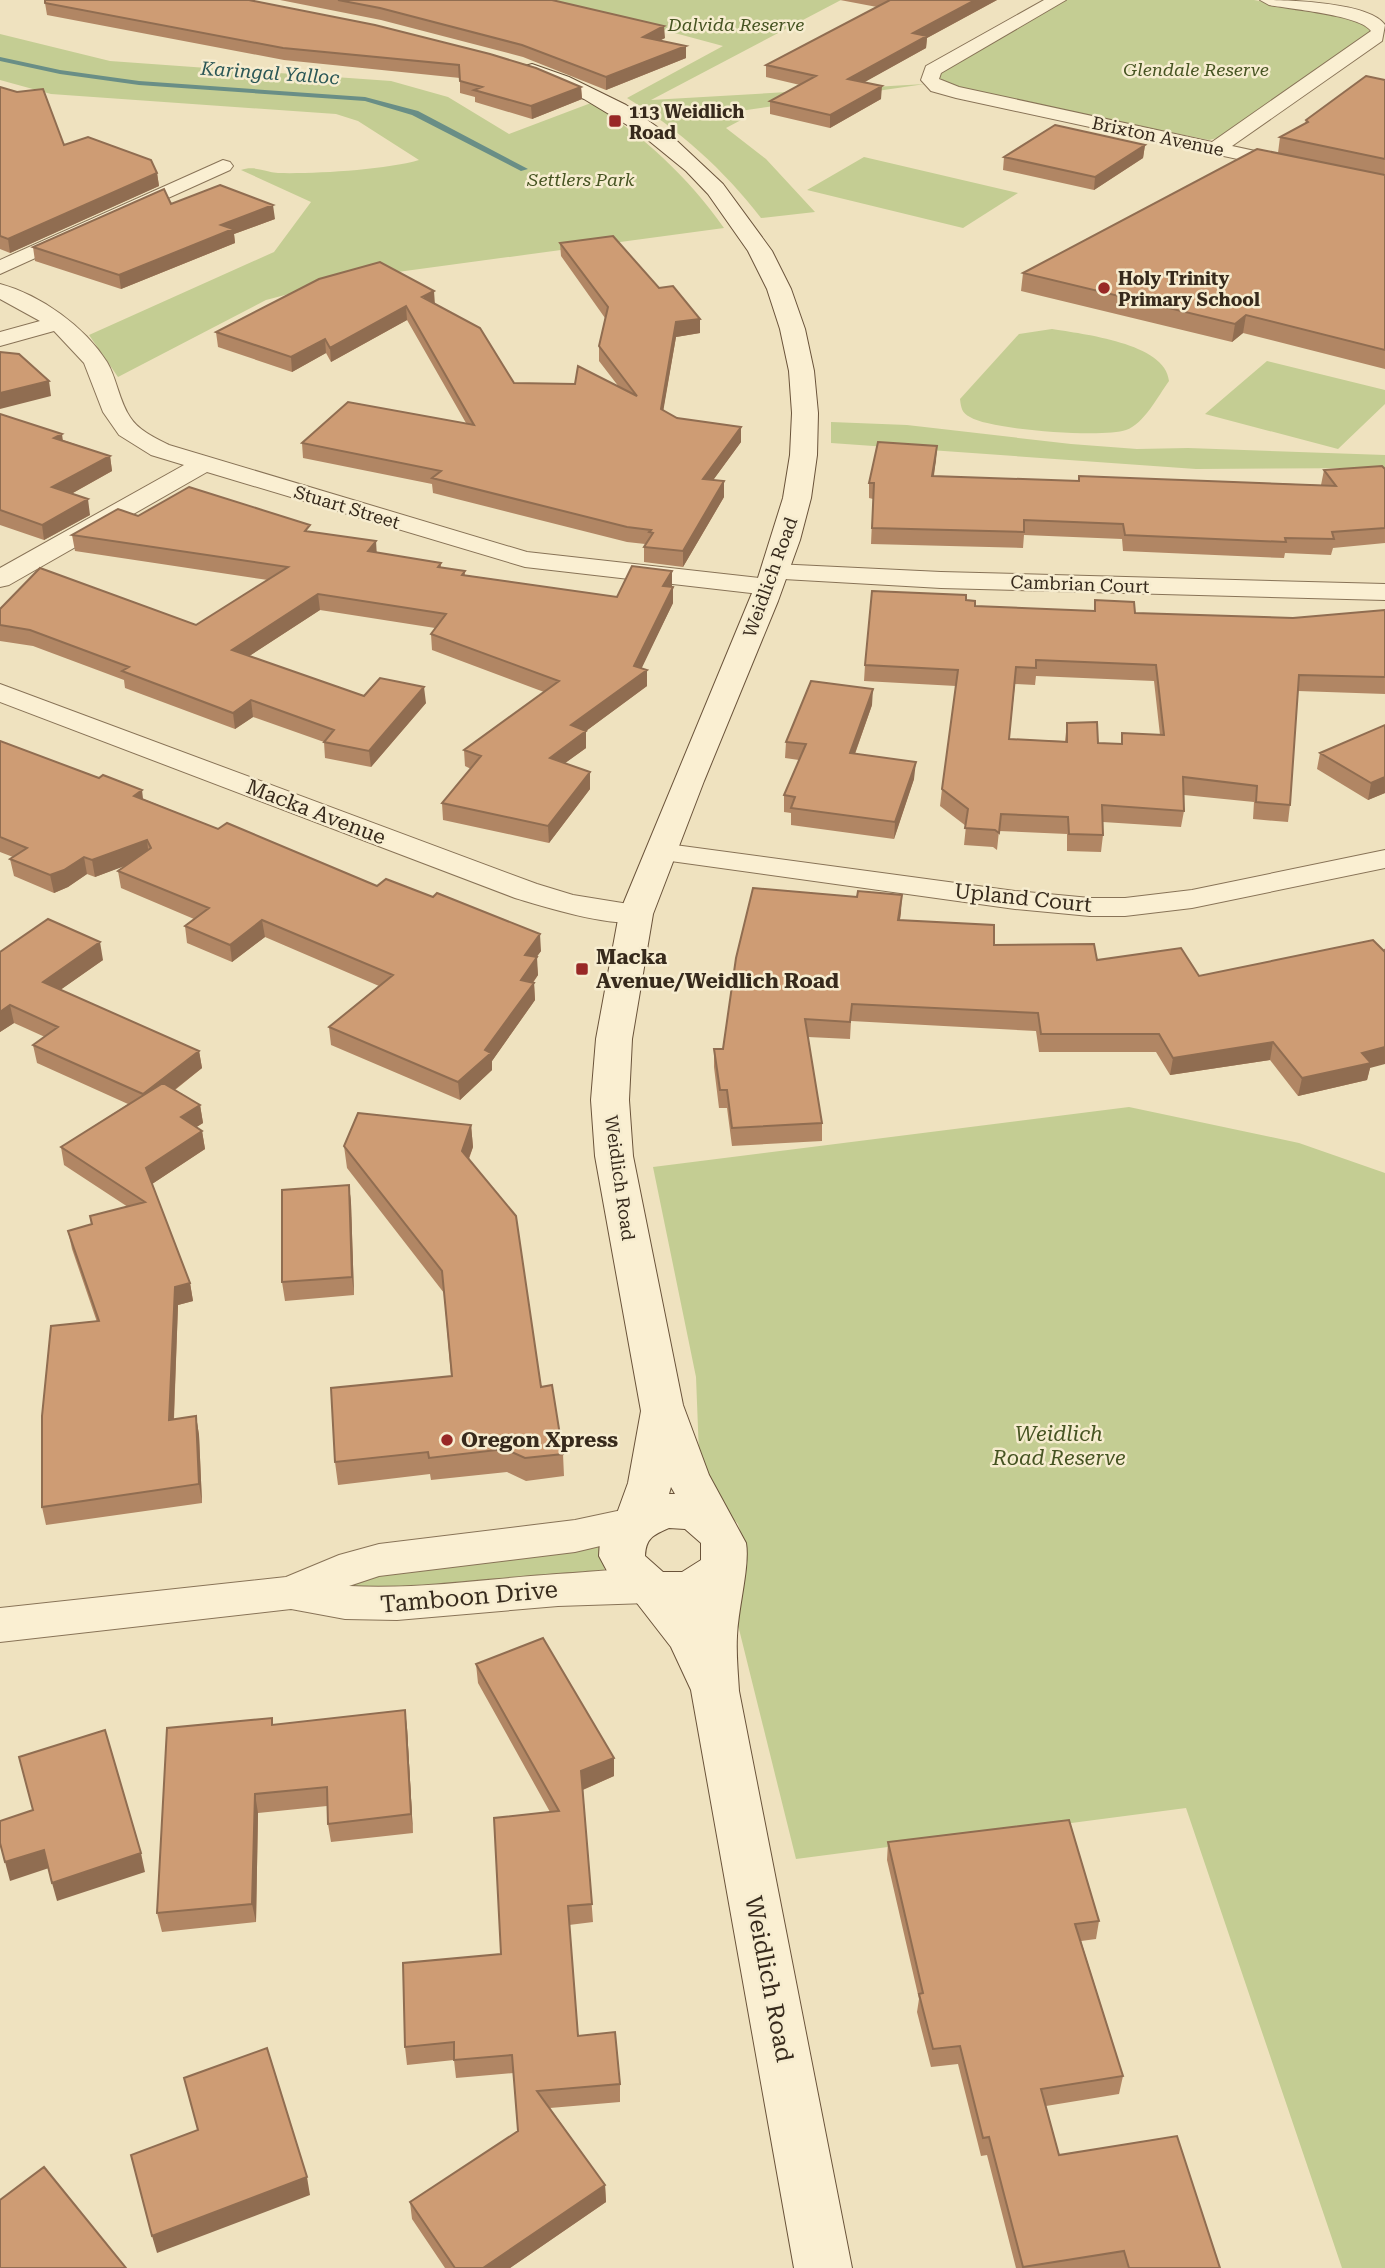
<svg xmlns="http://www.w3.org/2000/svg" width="1385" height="2268" font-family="'Roboto Serif',serif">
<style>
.green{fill:#c4cd93}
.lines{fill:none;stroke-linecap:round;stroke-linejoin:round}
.stream{fill:#698e86;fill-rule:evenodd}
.street-casing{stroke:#887357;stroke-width:2}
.secondary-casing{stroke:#6a533a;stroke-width:2}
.street{fill:#faefd2;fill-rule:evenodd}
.secondary{fill:#faefd2;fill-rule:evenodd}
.wall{fill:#b18664;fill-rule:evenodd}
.shaded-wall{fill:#906d51}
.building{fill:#ce9c74;stroke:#906d51;stroke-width:2;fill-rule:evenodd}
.poi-dot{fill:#982826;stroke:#f6eccf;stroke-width:2.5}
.labels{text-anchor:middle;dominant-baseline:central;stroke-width:5;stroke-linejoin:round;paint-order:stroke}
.far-park-label{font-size:18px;font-style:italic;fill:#465422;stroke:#f6eccf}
.far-poi-label{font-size:18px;font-weight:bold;fill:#372a1c;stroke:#f6eccf;text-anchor:start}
.far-street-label{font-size:18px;fill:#372a1c;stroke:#f6eccf}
.far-water-label{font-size:19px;font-style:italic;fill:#2b5756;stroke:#f6eccf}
.street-label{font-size:21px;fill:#372a1c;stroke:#f6eccf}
.poi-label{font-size:21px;font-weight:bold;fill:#372a1c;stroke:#f6eccf;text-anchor:start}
.park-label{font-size:21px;font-style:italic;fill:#465422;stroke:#f6eccf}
.near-street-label{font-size:24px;fill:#372a1c;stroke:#f6eccf}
</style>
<rect width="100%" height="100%" fill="#efe2bf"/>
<path class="green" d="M552,0H841L651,100L925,84L719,114L741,120L726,128L766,159L815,212L761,218C724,170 679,129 627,98L723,46Z
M1066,0H1254L1360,20L1371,31L1222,137L1209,140L959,90L939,80L938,77L943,69Z
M0,34L110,61L391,81L448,97L509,134L591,103C644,136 688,177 724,228L346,279L266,300L118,377L89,335L274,252L311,202L241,170C254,165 265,172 278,173C314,174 385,170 419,160L358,121L336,114L51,94L0,80Z
M864,157L1018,193L963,228L807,190Z
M1052,329C1082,334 1166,343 1169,381C1158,396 1144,424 1126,430C1103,438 990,430 970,417C962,413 961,408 960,399L1019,334Z
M1267,361L1385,390V404L1338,449L1205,414Z
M831,422L907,425L1071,444L1137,449L1188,448L1385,455V468L1196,469L831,443Z
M1129,1107L1299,1143L1385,1173V2268H1342L1186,1808L796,1859L737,1621L746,1548L738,1524L712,1495L699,1454L696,1377L653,1167Z
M602,1539V1557L606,1577L366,1596L347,1585L350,1579Z"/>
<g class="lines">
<path class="stream" d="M0,57L60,70L139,81L365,97L418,111L528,169L521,171L412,115L365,101L139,85L60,74L0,61Z"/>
<g class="street-casing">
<path id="street" d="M1044,0H1066L941,73L939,79L959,87L1212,142L1371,31C1361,15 1290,9 1269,5L1260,0C1287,0 1370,2 1385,25L1382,41L1232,146L1385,179V191L956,98L931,91L921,80L926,66Z
M223,160L230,162L233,166L230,170L0,274V260Z
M0,284C41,295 85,327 107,362C117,379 119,401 130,417C138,430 155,438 169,445L527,552L768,579L777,581L781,587L777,593L768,595L525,567L207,472L9,585L0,587V568L184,465L151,455L119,435L103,412L84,363L54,331L0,346V332L40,321L0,299Z
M775,564L941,572L1385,584V600L941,588L766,578L762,572L766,566Z
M0,684L537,884L573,895L647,907L652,914L647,921C614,929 549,908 515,898L0,702Z
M660,843L1015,891L1090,898H1125L1192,890L1385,850V868L1192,908L1125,916H1090L1015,909L649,858L645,852L649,846Z
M636,1507L651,1512L657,1523L651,1534L575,1552L379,1576L349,1586C424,1590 498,1577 573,1573C602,1571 635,1566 663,1575L669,1587L663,1599L648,1603L558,1606L397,1620L345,1619L291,1609L0,1642V1608L286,1577L339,1555L379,1544L575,1520Z"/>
</g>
<g class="secondary-casing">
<path id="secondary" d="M532,64L569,77L626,105L677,141L723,184L772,251L791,289L805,329L814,371L818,413L817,455L811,498L800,540L778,601L704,781L653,914L632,1039L629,1100L633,1156L683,1405L709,1475L746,1543C750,1566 738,1608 737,1636C736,1654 738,1673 739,1691L852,2268H794L691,1690L671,1647L633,1598L614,1584L599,1556L600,1539L616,1516L628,1483L641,1411L595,1156L591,1100L596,1039L619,914L757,581L783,498L790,455L792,413L789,371L780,329L767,289L748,251L708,194L686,171L637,131L584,99L525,74L522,70L525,66ZM671,1487L675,1494H669ZM669,1528L685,1529L701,1543V1560L682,1572H663L645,1556C646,1538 653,1535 669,1528Z"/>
</g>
<use href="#street" class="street"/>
<use href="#secondary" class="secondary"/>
</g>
<path class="wall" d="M249,0L581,87L582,99L532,119L475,102V97L460,93V78L284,60L47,15L45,3Z
M280,0H552L665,38L660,40L686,58L606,90L523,57L381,20Z
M840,0H997L927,38L926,48L864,82L881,99L830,128L770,114V101L800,85L766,77V65L877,7Z
M1385,80V369L1243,333L1232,342L1021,291L1023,273L1278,153L1280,137L1305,124L1306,120Z
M0,87L64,145L157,173L159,186L10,253L0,249Z
M1145,145L1143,158L1094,190L1003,170L1004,157Z
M171,204L275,219L234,234L235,243L121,289L35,261L33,247Z
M560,243L659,288L700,333L676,337L663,410L677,418L741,442L713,480L724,497L683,567L644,562V547L645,544L627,542L433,493L432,484L303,458L302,443L466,423L407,320L331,362L326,353L292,372L218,347L216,332L319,279L435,305L514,383L619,387L599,361V346L605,318L561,256Z
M0,414L63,440L110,456L112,471L71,494L90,515L44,540L0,525Z
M937,446L934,476L1078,481L1079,476L1321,485L1324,470L1385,469V543L1333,548L1331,555L1285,553L1284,558L1123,551L1122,539L1024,535L1023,548L871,544L873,499L869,498V483Z
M138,516L310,532L377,553L441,563V568L465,571V575L617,597L672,587L673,603L641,668L647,670V686L586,731V748L565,763L590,789L549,843L443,820L442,803L471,769L465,766L464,750L544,692L432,650L431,634L435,628L320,610L249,656L364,696L426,703L371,767L325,758L324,742L253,717L235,729L125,688L124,680L33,646L0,641V609L196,625L268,580L75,551L72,535Z
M966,600L975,606L1094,611L1095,600L1135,613L1293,618L1385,610V694L1298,691L1290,805L1288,822L1253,819L1254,802L1184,795V811L1181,827L1103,822V835L1101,852L1067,851V834L999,831L997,850L993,847L964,845L966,826L940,806L942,789L956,686L864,681L865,665ZM1036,676L1154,681L1160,735L1122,733L1121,744L1098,743L1067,723L1065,741L1009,739L1015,684L1035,685Z
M872,705L855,754L914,779L894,839L791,825V813L784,812V795L799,760L785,758L786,742Z
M1385,725V793L1368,800L1317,769L1320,753Z
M0,741L218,829L377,886L541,951L536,957L538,975L533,983H534L535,1000L492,1061V1070L460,1100L331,1045L329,1027L379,986L265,937L232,962L187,943L185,926L194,919L121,888L118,871L126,865L95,877L87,874L68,887L54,893L14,876L10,859L13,857L0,852Z
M901,912L900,920L994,945L1199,976L1384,951L1370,1068L1367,1080L1298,1096L1270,1060L1170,1075L1156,1052H1039L1036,1031L851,1021L850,1039L808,1037L822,1123V1141L732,1146L727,1108H719L714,1067V1049H723Z
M0,952L103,960L60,990L199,1051L202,1068L175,1090L200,1105L203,1123L196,1127L202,1131L205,1149L152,1184L190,1283L193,1301L178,1305L174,1419L196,1416L199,1435L202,1503L46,1525L42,1507L97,1322L72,1249L68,1231L91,1225L90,1216L128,1207L64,1165L61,1147L128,1104L37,1063L33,1045L45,1037L14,1023L0,1032Z
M471,1125L473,1147L469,1159L563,1454L564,1476L526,1481L507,1472L431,1480L430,1474L338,1485L335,1462L451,1376L444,1293L347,1168L344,1146Z
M349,1185L351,1203L354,1295L285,1301L282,1282Z
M476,1664L614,1758V1776L583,1790L593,1922L569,1925L578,2036L620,2084V2102L550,2108L605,2185L606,2202L510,2268H445L412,2219L410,2202L518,2131L514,2073L456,2078L454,2060L407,2065L405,2047L501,1954L550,1812L478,1683Z
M273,1725L407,1728L413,1833L331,1842L328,1824L327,1806L258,1813L256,1922L162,1932L157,1913Z
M888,1842L1099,1921L1096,1939L1081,1941L1123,2076L1119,2094L1046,2106L1059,2155L1220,2268H1016L987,2155L981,2156L958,2064L931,2067L917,2012L919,1999L887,1860Z"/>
<path class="shaded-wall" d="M975,0H997L927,38L926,48L847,92L848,79L913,33Z
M664,26L665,38L644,49L643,37Z
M686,46V58L606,90V77Z
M882,86L881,99L830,128V115Z
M581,87L582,99L532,119L531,106Z
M1145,145L1143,158L1094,190L1095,177Z
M157,173L159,186L10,253L8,239Z
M273,205L275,219L234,234L235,243L121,289L119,275L221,225Z
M434,291L435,305L422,297Z
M406,306L407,320L331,362L330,348Z
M1246,315L1243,333L1232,342L1235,324Z
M700,319V333L676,337L661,424V409L676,322Z
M325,339L326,353L292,372L291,357Z
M49,381L51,396L0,409V393Z
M741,427V442L703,494V479Z
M62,434L64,449L54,438Z
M937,446L936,461L931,491L932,476Z
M110,456L112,471L55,503L52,487Z
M724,481V497L683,567V551Z
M88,499L90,515L44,540L42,525Z
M376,541L377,557L368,551Z
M672,571V587L663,586Z
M673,587V603L637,678L647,670V686L586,731V748L550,774V758L571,725L634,666Z
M318,594L320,610L234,666L232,650Z
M424,687L426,703L371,767L369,751Z
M873,689L872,705L849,770L850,753Z
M251,700L253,717L235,729L233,713Z
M916,762L914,779L894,839L895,822Z
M590,772V789L549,843L548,826Z
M1385,777V793L1368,800L1371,783Z
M142,790L144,807L134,796Z
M147,840L149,857L95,877L92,860Z
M84,857L87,874L68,887L54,893L50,875Z
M902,895L901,912L897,937L898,920Z
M262,920L265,937L232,962L230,945Z
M540,934L541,951L526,972L525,955Z
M100,942L103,960L46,1000L43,982Z
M537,957L538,975L522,997L521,980Z
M534,983L535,1000L492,1061V1070L460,1100L458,1082L485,1050Z
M10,1005L14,1023L0,1032V1012Z
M1273,1042L1270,1060L1170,1075L1173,1058Z
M1385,1047V1064L1370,1068L1367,1080L1298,1096L1302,1078L1362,1053Z
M199,1051L202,1068L146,1112L143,1094Z
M200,1105L203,1123L184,1135L181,1117Z
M471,1125L473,1147L463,1173L462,1151Z
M202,1131L205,1149L149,1186L146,1168Z
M349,1185L351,1203L354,1295L352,1277Z
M190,1283L193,1301L178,1305L173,1438L169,1420L175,1287Z
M196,1416L199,1435L202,1503L199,1484Z
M405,1710L407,1728L413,1833L411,1814Z
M614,1758V1776L582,1790L581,1771Z
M255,1794L258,1813L256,1922L252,1904Z
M44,1850L49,1868L10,1881L5,1862Z
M141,1853L145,1872L57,1901L52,1883Z
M307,2177L310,2195L157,2253L152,2236Z
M605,2185L606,2202L510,2268H483Z"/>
<path class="building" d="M45,0H249L375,25L490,54L536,68L581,87L531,106L474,90L482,87L460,81L459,65L283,48L45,3Z
M338,0H552L664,26L643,37L686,46L606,77L522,45L380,8Z
M890,0H975L913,33L927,36L848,79L882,86L830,115L770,101L816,76L766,65Z
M1366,76L1385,80V159L1280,137L1308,122L1306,120Z
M0,87L17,92L43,89L64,145L88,137L151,160L157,173L8,239L0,236Z
M1055,125L1145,145L1095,177L1004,157Z
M1257,149L1385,175V350L1246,315L1235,324L1023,273Z
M220,185L273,205L221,225L233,229L119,275L33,247L164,189L171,204Z
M613,236L659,288L673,286L700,319L676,322L661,409L677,418L741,427L703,479L724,481L683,551L644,547L653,533L649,532L651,530L627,527L432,478L441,471L302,443L348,402L474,425L406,306L330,348L325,339L291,357L216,332L319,279L380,262L434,291L422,297L480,328L514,383L575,384L578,366L637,396L599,346L608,307L560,243Z
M0,352L19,354L49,381L0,393Z
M0,414L62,434L54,438L110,456L52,487L88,499L42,525L0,510Z
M878,442L937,446L932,476L1079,481V476L1336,486L1324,470L1382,466L1385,469V528L1332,532L1334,539L1285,538L1286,542L1125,535L1123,524L1024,520V532L872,528L874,483H869Z
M189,487L310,525L305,531L376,541L368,551L441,563L438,567L465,571L462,575L617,597L632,566L672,571L663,586L673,587L634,666L647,670L571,725L586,731L550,758L590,772L548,826L442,803L481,756L464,750L559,681L431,634L446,614L318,594L232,650L364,696L380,678L424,687L369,751L324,742L334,730L251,700L233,713L122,671L129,667L30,630L0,625V609L40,568L196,625L288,567L72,535L118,509L138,516Z
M872,591L966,595V600L975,601V606L1095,611V600L1134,602L1135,613L1293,618L1385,610V677L1299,675L1290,805L1256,802L1257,786L1183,777L1184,811L1102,805L1103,835L1069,834L1068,817L1001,814L999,833L995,830L965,828L968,809L942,789L958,670L865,665ZM1036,660L1156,665L1164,735L1122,733V744L1098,743L1097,722L1067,723V742L1009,739L1016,667L1036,668Z
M811,681L873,689L850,753L916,762L895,822L791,808L795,797L784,795L806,744L786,742Z
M1385,725V777L1371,783L1320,753Z
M0,741L99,778L103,775L142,790L134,796L218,829L227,823L377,886L386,879L433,897L437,893L540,934L525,955L537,957L521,980L534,983L485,1050L491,1053L458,1082L329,1027L393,975L262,920L230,945L185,926L209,908L118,871L151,848L147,840L92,860L84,857L64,870L50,875L10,859L27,848L0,837Z
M753,888L857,897L858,891L902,895L898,920L994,925V945L1094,944L1097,960L1181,948L1199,976L1373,940L1384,951L1385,950V1047L1362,1053L1371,1063L1302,1078L1273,1042L1173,1058L1159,1034H1041L1038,1013L852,1004L850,1022L805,1019L822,1123L732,1128L727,1090H720L714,1049H723L736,958Z
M48,919L100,942L43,982L199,1051L143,1094L33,1045L58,1027L10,1005L0,1012V952Z
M163,1083L200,1105L181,1117L202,1131L146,1168L190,1283L175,1287L169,1420L196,1416L199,1484L42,1507V1416L51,1326L99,1321L68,1231L92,1224L90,1216L145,1202L61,1147Z
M358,1113L471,1125L462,1151L516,1216L541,1387L552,1385L563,1454L525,1458L505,1449L429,1458L428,1452L335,1462L331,1388L452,1376L442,1271L344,1146Z
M349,1185L352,1277L282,1282V1190Z
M543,1638L614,1758L581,1771L592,1904L568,1906L578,2036L615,2032L620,2084L537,2091L605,2185L483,2268H455L410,2202L518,2131L512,2055L454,2060V2042L405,2047L403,1963L501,1954L494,1818L559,1811L476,1664Z
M405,1710L411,1814L328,1824L327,1787L255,1794L252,1904L157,1913L167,1728L272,1718V1725Z
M105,1730L141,1853L52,1883L44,1850L5,1862L0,1843V1821L33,1810L19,1757Z
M1069,1820L1099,1921L1075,1924L1123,2076L1041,2089L1059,2155L1177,2136L1220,2268H1129L1124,2251L1023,2267L989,2137L983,2138L960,2046L933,2049L919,1994L923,1993L888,1842Z
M267,2048L307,2177L152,2236L131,2155L198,2130L184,2078Z
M44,2167L126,2268H0V2200Z"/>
<g class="poi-dot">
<rect x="608" y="114" width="14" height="14" rx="3.5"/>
<circle cx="1104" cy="288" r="7"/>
<rect x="575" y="962" width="14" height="14" rx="3.5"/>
<circle cx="447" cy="1440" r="7"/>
</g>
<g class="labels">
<g class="far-park-label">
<text x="736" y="24">Dalvida Reserve</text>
<text x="1196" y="69">Glendale Reserve</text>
<text x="581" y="179">Settlers Park</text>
</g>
<g class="far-poi-label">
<text x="629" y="111">113 Weidlich<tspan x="629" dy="21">Road</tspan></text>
<text x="1118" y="278">Holy Trinity<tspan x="1118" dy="21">Primary School</tspan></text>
</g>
<g class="far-street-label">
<text transform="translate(1158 136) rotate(12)">Brixton Avenue</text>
<text transform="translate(347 507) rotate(17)">Stuart Street</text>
<text transform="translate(770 577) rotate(-70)">Weidlich Road</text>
<text transform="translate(1080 584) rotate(2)">Cambrian Court</text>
<text transform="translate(620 1178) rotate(82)">Weidlich Road</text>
</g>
<g class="far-water-label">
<text transform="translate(270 73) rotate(4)">Karingal Yalloc</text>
</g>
<g class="street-label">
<text transform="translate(316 812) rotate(21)">Macka Avenue</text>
<text transform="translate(1023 898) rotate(6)">Upland Court</text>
</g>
<g class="poi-label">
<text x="596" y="957">Macka<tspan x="596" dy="24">Avenue/Weidlich Road</tspan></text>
<text x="461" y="1440">Oregon Xpress</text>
</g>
<g class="park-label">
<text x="1059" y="1434">Weidlich<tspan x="1059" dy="24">Road Reserve</tspan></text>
</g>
<g class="near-street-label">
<text transform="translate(469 1597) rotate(-5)">Tamboon Drive</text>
<text transform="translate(769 1979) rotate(79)">Weidlich Road</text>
</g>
</g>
</svg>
